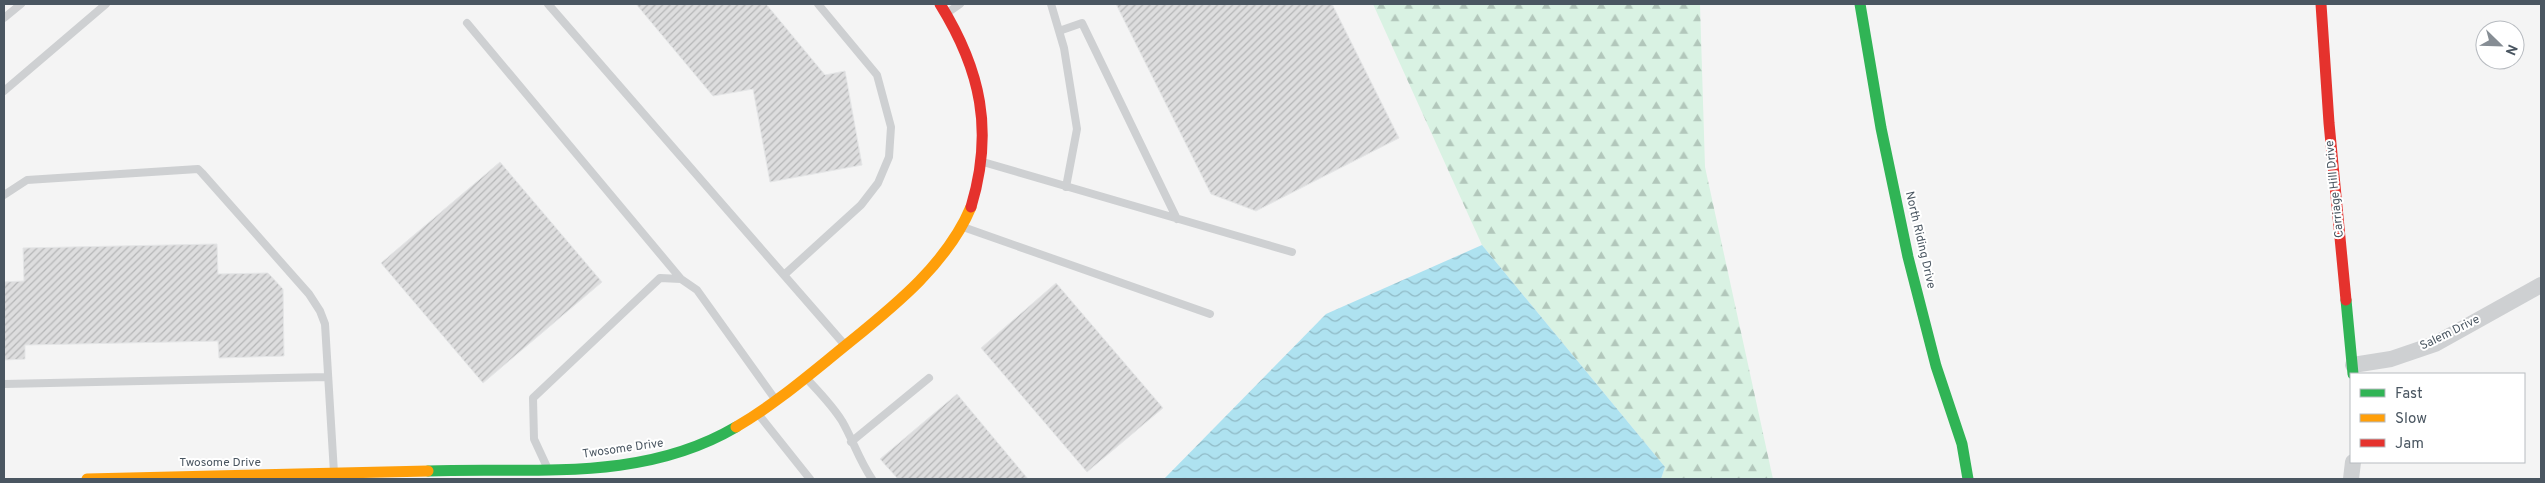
<svg xmlns="http://www.w3.org/2000/svg" width="2545" height="483" font-family="Overpass,sans-serif">
<style>
.forest{fill:url(#forest-firs)}
.water{fill:url(#water-waves)}
.building{fill:url(#building-hatch);stroke:#e5e6e7}
.lines{fill:none;stroke-linecap:round;stroke-linejoin:round}
.lane{stroke:#ced0d2;stroke-width:8}
.street{stroke:#ced0d2;stroke-width:16}
.fast{stroke:#30b455;stroke-width:11}
.slow{stroke:#ff9f0a;stroke-width:11}
.jam{stroke:#e5322d;stroke-width:11}
.labels{text-anchor:middle;dominant-baseline:central;stroke-width:4;stroke-linejoin:round;paint-order:stroke}
.street-label{font-size:12px;fill:#4a5661;stroke:#fff}
</style>
<defs>
<pattern id="forest-firs" width="22" height="20" patternUnits="userSpaceOnUse" patternTransform="scale(1.25)"><rect width="22" height="20" fill="#d9f2e3"/><path d="M5 1l3.5 6h-7zM16 11l3.5 6h-7z" fill="#b2c7bb"/></pattern>
<pattern id="water-waves" width="16" height="10" patternUnits="userSpaceOnUse" patternTransform="scale(1.25)"><rect width="16" height="10" fill="#aee2f0"/><path d="M0 5q4-4 8 0t8 0" fill="none" stroke="#90bac6"/></pattern>
<pattern id="building-hatch" width="6" height="6" patternUnits="userSpaceOnUse" patternTransform="scale(1.25)"><rect width="6" height="6" fill="#ddddde"/><path d="M-1 1l2-2M0 6l6-6M5 7l2-2" fill="none" stroke="#b5b6b7"/></pattern>
</defs>
<rect width="100%" height="100%" fill="#f4f4f4"/>
<path class="forest" d="M1373,4H1700L1705,167L1773,479H1661L1665,467L1482,245Z"/>
<path class="water" d="M1482,245L1665,467L1661,479H1164L1326,314Z"/>
<path class="building" d="M636,4H766L825,75L845,71L862,165L770,182L753,89L713,96Z
M1116,4H1332L1399,138L1256,211L1211,194Z
M500,162L602,282L483,383L381,263Z
M217,244L218,274L268,273L283,289L284,356L219,358L218,341L25,345V359L4,360V282L24,281L23,248Z
M1056,283L1163,408L1087,472L981,348Z
M957,394L1028,479H898L880,459Z"/>
<g class="lines">
<path class="lane" d="M548,4L844,344
M1051,4L1064,48L1077,129L1066,187
M947,13L960,4
M4,18L21,4
M467,23L681,279
M1059,31L1082,23L1177,219
M4,91L106,4
M983,162L1292,252
M4,195L27,180L198,169L202,173L309,294L320,311L325,324L334,473
M963,227L1210,314
M784,275L861,205L878,183L889,157L891,127L877,75L818,4
M807,379C819,392 832,405 842,421C853,440 859,460 872,479
M4,384L328,377
M759,415L810,479
M851,442L929,378
M547,467L534,439L533,398L660,278L681,279L697,290L775,399"/>
<path class="street" d="M2353,365L2391,359L2435,344L2541,285
M2351,479L2353,462"/>
<path class="fast" d="M1860,4L1881,128L1908,257L1936,366L1962,444L1968,479
M2346,300L2353,374
M428,471C533,467 641,483 736,427"/>
<path class="slow" d="M736,427C772,406 803,380 835,354C885,313 945,269 971,207
M87,479L428,471"/>
<path class="jam" d="M940,4C981,70 994,131 971,207
M2321,4L2329,123L2346,300"/>
</g>
<g class="labels">
<g class="street-label">
<text transform="translate(2335 189) rotate(-96)">Carriage Hill Drive</text>
<text transform="translate(1920 240) rotate(77)">North Riding Drive</text>
<text transform="translate(2450 333) rotate(-26)">Salem Drive</text>
<text transform="translate(623 449) rotate(-8)">Twosome Drive</text>
<text x="220" y="463">Twosome Drive</text>
</g>
</g>
<rect width="2545" height="483" fill="none" stroke="#4a5661" stroke-width="10"/>
<rect x="2350" y="373" width="175" height="90" fill="#ffffff" stroke="#b7bbc0"/>
<rect x="2360" y="389" width="25" height="8" fill="#30b455" stroke="#b7bbc0"/>
<text x="2395" y="398" font-size="15" fill="#4a5661">Fast</text>
<rect x="2360" y="414" width="25" height="8" fill="#ff9f0a" stroke="#b7bbc0"/>
<text x="2395" y="423" font-size="15" fill="#4a5661">Slow</text>
<rect x="2360" y="439" width="25" height="8" fill="#e5322d" stroke="#b7bbc0"/>
<text x="2395" y="448" font-size="15" fill="#4a5661">Jam</text>
<g transform="translate(2500 45) rotate(113)"><circle r="24" fill="#ffffff" stroke="#b7bbc0"/>
<path d="M0-4L9 19L0 12L-9 19Z" fill="#868d94"/>
<text y="-8" font-size="14" font-weight="bold" text-anchor="middle" fill="#4a5661">N</text>
</g>
</svg>
